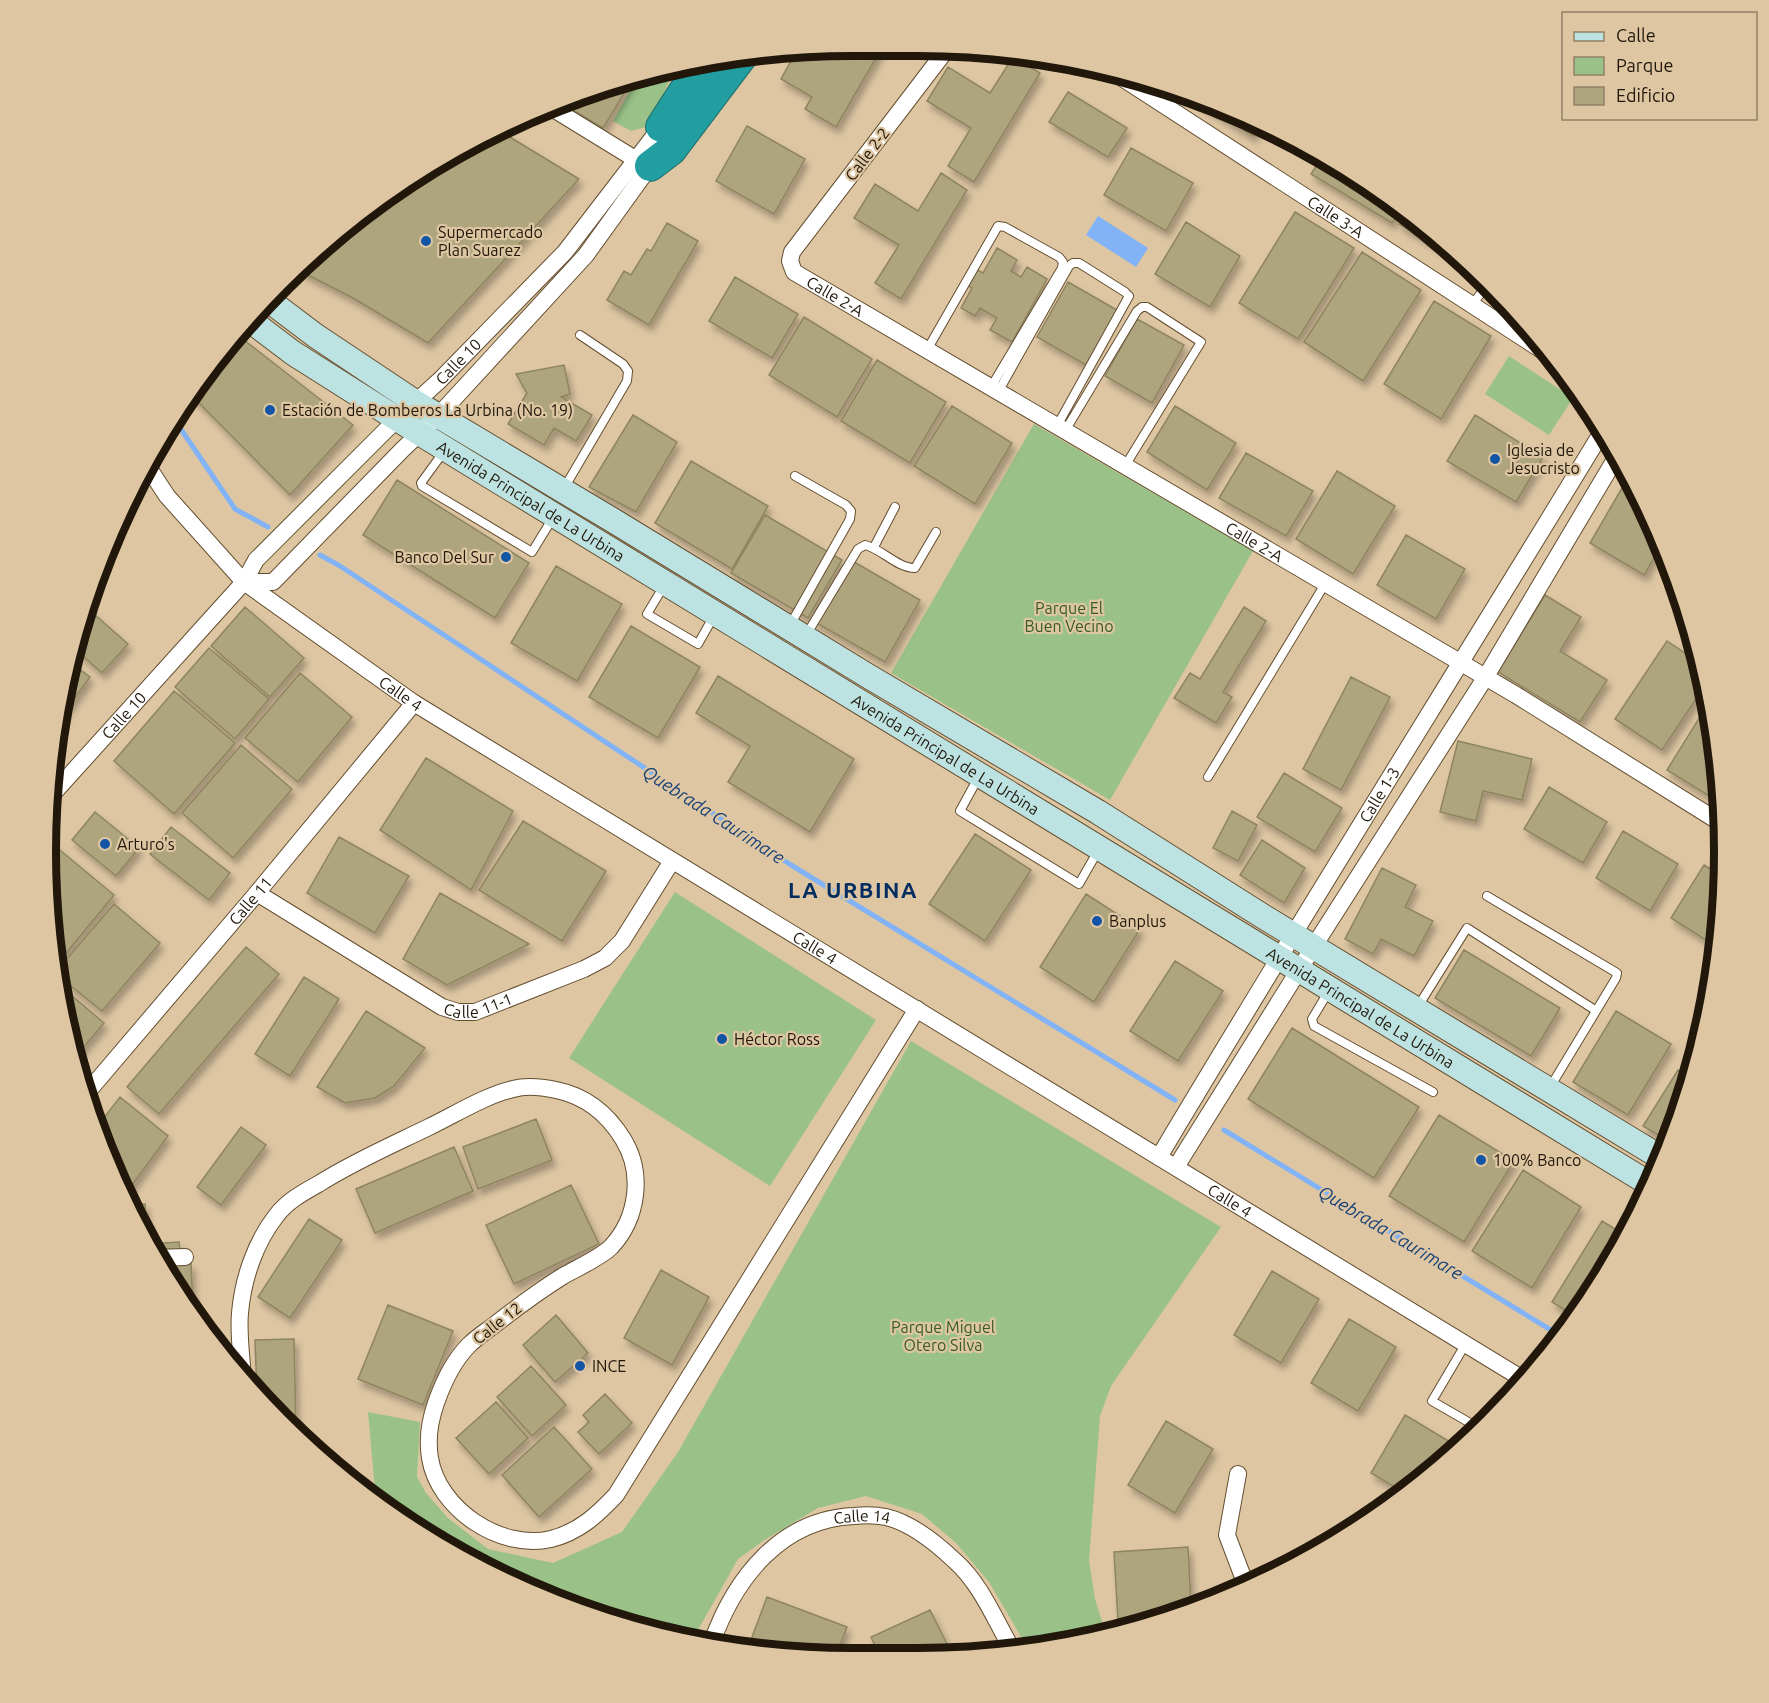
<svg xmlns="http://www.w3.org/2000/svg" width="1769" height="1703" font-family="Ubuntu,sans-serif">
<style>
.green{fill:#9ac288}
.water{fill:#81b3f6}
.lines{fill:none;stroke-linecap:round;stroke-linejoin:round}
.stream{stroke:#81b3f6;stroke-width:5}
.building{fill:#aea57f;stroke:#8e8560;stroke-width:1.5;filter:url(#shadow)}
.lane-casing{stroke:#634e2f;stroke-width:10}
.street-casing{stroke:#634e2f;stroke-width:18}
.secondary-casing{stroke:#634e2f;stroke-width:26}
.highway-casing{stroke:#226f6c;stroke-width:32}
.lane{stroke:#fff;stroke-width:8}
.street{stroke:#fff;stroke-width:16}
.secondary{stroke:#bde2e2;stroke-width:24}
.highway{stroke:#239ea0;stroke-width:30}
.poi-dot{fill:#1255a5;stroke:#dec6a3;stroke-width:2}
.labels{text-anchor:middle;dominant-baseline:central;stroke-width:4.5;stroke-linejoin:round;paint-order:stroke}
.street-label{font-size:16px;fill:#21180b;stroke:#dec6a3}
.poi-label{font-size:16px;fill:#21180b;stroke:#dec6a3;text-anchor:start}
.park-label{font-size:16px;fill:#355d20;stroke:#dec6a3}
.water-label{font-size:18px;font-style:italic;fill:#184176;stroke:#dec6a3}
.district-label{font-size:22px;font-weight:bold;letter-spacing:1.5px;fill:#032d60;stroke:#dec6a3}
.rim{fill:none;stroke:#21180b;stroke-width:8}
</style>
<defs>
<filter id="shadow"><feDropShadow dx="3.5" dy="6" stdDeviation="3" flood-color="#0004"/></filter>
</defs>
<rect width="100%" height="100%" fill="#dec6a3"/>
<path class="green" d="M675,66L656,112L646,127L631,131L613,121L637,78Z
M1509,356L1573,398L1549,435L1485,394Z
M1034,424L1253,551L1110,800L891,673Z
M675,892L876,1020L770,1186L569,1058Z
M911,1041L1221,1227L1111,1386L1100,1416L1089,1560L1095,1599L1106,1634L1027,1647L989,1582L956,1543L922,1514L866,1496L818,1508L763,1541L738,1559L698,1630L694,1639L642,1630L494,1575L376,1501L368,1412L420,1422L417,1477L426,1493L448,1518L488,1549L553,1563L622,1532L678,1452Z"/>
<path class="water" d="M1098,216L1148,248L1136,267L1086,235Z"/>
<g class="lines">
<path class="stream" d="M174,419L235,509L268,527
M320,555L340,566L791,865L1175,1100
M1224,1130L1559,1335"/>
</g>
<path class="building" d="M852,45L872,46L880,51L836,127L805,109L812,97L781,79L797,50Z
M1013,57L1040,73L974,182L948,166L971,128L927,101L948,67L990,93Z
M633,79L603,128L559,102Z
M1183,91L1259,125L1253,136L1182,93Z
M1068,92L1127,128L1108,157L1049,122Z
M747,126L805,159L774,214L716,181Z
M500,131L579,179L428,343L353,298L298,270L361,211Z
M1131,148L1193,183L1166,231L1104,195Z
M1323,155L1400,210L1392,223L1311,174Z
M941,173L967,190L901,299L875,283L899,245L854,218L875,184L918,211Z
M1295,212L1354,248L1298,339L1239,303Z
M1405,214L1449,245L1468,265L1399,224Z
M1186,222L1240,256L1210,307L1155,274Z
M667,223L698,241L649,325L607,300L624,271L631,275L647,249L651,251Z
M997,248L1017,260L1011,271L1021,277L1027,267L1047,279L1012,342L990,330L997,318L980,308L975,316L961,308L972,288L967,285L976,269L983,273Z
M1362,252L1421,290L1363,381L1304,342Z
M735,277L798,314L772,358L709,321Z
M1068,282L1117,310L1086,365L1037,337Z
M1434,301L1491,336L1441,419L1384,384Z
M804,317L872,359L837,417L769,375Z
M1137,319L1184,345L1152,403L1105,376Z
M235,333L353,425L290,495L191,395Z
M877,360L946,402L910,463L841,421Z
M564,365L570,394L561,397L592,415L576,441L554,428L544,445L508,424L527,393L516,374Z
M952,406L1012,443L975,504L914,466Z
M1175,406L1236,443L1207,490L1147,452Z
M633,415L677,442L636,512L589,487Z
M1475,415L1543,457L1516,502L1447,461Z
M1246,453L1313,491L1286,536L1219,498Z
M691,461L768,506L732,569L655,523Z
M1337,471L1395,506L1353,574L1296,539Z
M1629,476L1641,494L1660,547L1644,575L1590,543Z
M397,480L529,563L495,618L363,535Z
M765,515L842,560L808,618L731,573Z
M1406,535L1465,569L1436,619L1377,585Z
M849,559L920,600L885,662L813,621Z
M556,566L622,604L577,681L511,643Z
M1545,595L1581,617L1560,651L1607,680L1580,722L1498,672Z
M85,606L128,644L102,673L75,649Z
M245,607L304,658L270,697L211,646Z
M1244,607L1266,621L1223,692L1232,697L1216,723L1174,698L1190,673L1200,679Z
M631,626L700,667L658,738L589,697Z
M1667,641L1700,663L1704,687L1662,750L1615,719Z
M209,648L269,699L235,739L175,687Z
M71,663L90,677L58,721Z
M300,673L352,717L298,782L245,738Z
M718,676L854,759L810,832L728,782L750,746L696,713Z
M1351,677L1390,697L1341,790L1303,769Z
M174,691L235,743L174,814L114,761Z
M1701,715L1709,720L1722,804L1667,770Z
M1458,741L1532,759L1522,800L1483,791L1476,821L1440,812Z
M241,745L292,789L233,858L182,813Z
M426,758L513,811L471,890L380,830Z
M1284,773L1342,808L1315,852L1257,817Z
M1549,787L1607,822L1583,863L1524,829Z
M1232,811L1257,825L1238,861L1213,848Z
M95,812L139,848L116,876L72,840Z
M523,821L606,871L562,941L479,890Z
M171,827L230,873L209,900L150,854Z
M1623,831L1678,864L1650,911L1596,878Z
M975,834L1031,870L985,941L929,904Z
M339,837L409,876L375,933L307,893Z
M1262,840L1305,868L1284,903L1240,875Z
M49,841L114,895L58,963L47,905Z
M1704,865L1720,875L1717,947L1671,918Z
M1382,868L1416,885L1405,907L1433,921L1414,956L1381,939L1373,954L1345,939Z
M440,893L529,944L447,985L403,959Z
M1086,894L1140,929L1094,1002L1040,967Z
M114,904L160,943L102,1011L61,978L59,968Z
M246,947L279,974L159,1114L127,1087Z
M1464,950L1560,1008L1531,1056L1435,998Z
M1175,961L1223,991L1178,1061L1130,1031Z
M304,977L339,999L290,1076L255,1054Z
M64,989L104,1023L78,1054L76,1052Z
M366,1011L425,1048L394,1086L375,1098L345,1103L317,1087Z
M1616,1011L1671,1044L1628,1115L1573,1082Z
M1292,1028L1419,1107L1374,1178L1248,1099Z
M1678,1070L1689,1077L1681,1110L1668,1141L1643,1126Z
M120,1097L168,1136L127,1192L124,1191L96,1128Z
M1439,1115L1514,1161L1464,1242L1389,1196Z
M536,1119L552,1160L478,1189L463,1147Z
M241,1127L266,1145L221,1205L197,1187Z
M454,1147L473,1191L375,1233L356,1189Z
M1523,1170L1581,1207L1532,1288L1472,1251Z
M571,1185L599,1244L514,1284L486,1225Z
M145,1204L148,1243L131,1205Z
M309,1219L342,1240L290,1318L258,1297Z
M1602,1221L1625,1235L1616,1254L1573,1315L1552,1302Z
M179,1242L181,1260L153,1254L148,1244Z
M191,1263L193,1309H192L161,1265Z
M661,1270L709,1297L672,1365L624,1338Z
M1272,1271L1319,1299L1281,1363L1234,1335Z
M388,1305L453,1331L423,1405L358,1379Z
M556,1315L588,1353L555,1382L523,1345Z
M1349,1319L1396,1347L1358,1411L1311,1383Z
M294,1339L296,1431L257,1394L255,1340Z
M531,1366L566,1405L532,1436L497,1397Z
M605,1394L632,1423L599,1454L578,1432L589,1422L583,1415Z
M496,1402L528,1438L489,1474L456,1438Z
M1405,1415L1457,1446L1405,1493L1371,1473Z
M1166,1421L1213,1449L1175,1513L1128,1485Z
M554,1427L592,1469L539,1517L502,1475Z
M1330,1537L1331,1540L1275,1575L1251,1583Z
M1188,1547L1191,1606L1158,1619L1118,1621L1114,1552Z
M767,1597L847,1627L836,1656H798L748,1648Z
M930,1610L953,1656H880L871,1637Z"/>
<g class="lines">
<g class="lane-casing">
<path id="lane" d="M1472,305L1487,285
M927,350L998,226L1005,227L1059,257L1063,262L1062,268L991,387
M998,392L1069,266L1073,263H1079L1125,292L1129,296L1057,426
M1065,431L1137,311L1142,307H1147L1201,342L1125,466
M445,450L421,483L422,486L532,552L554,516
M563,490L627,381L628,371L623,364L580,335
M874,547L895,507
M665,584L647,614L698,644L715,614
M789,627L850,519L851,511L846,505L795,476
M805,637L858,549L865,545C882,549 897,568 915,568L936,532
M1208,777L1325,584
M978,778L960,811L1079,884L1099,849
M1487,896L1617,973L1616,978L1549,1089
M1330,989L1312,1019L1314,1026L1433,1092
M1417,1008L1467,928L1595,1010
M1465,1345L1432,1401L1477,1427
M1514,1392L1522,1379"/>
</g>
<g class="street-casing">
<g id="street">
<path id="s1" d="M947,49L792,252L790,261L794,272L1516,695L1721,823"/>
<path id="s2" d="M1116,74L1557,360"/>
<path d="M547,105L635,159"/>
<path id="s3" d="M146,464L167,496L244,582L414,703L1526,1381"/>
<path d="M244,582H273L403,449L438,416L586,255L650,166"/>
<path id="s4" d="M50,797L244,582L256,560L397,419L440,380L565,252L661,127"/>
<path id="s5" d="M257,893L442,1007L458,1012H475L584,969L605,958L622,941L672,861"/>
<path id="s6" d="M85,1095L257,893L414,703"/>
<path id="s7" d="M1159,1157C1304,913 1455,674 1602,432"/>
<path d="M1176,1167L1314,946L1485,678L1617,456"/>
<path d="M156,1258L185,1257"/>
<path d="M243,1380C242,1358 238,1335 240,1313C243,1279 255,1243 276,1216C287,1201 304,1192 320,1183C355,1161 392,1145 429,1127C456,1114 484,1096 513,1089C527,1085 542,1087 556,1090C586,1096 607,1113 623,1139C644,1173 638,1218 611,1247C600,1258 577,1268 563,1276C539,1291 516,1308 493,1326C485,1332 476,1338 469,1345C454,1360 443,1383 436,1403C430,1420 427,1440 430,1458C438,1509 501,1551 551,1539C579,1532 597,1515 616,1495L917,1009"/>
<path d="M1238,1474L1227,1535L1246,1585"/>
<path id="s8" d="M712,1642C735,1578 781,1519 854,1516C864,1515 876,1515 886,1517C912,1523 936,1543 955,1561C981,1584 995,1620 1012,1649"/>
</g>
</g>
<g class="secondary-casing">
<g id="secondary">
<path d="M267,299L316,336L415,402L614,521L868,676L1098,812L1264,917L1660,1157"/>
<path id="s9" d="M247,318L293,353L421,434L1648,1183"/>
</g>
</g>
<g class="highway-casing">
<path id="highway" d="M661,127L704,60
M650,166L671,150L742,56"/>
</g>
<use href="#lane" class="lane"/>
<use href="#street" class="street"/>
<use href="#secondary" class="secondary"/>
<use href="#highway" class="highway"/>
</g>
<g class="poi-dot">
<circle cx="426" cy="241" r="6"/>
<circle cx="270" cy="410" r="6"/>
<circle cx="1495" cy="459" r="6"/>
<circle cx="506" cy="557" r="6"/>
<circle cx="105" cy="844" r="6"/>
<circle cx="1097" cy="921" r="6"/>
<circle cx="722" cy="1039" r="6"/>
<circle cx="1481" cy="1160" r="6"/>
<circle cx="580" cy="1366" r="6"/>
</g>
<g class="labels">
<g class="street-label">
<text transform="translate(867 154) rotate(-53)">Calle 2-2</text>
<text stroke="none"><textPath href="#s2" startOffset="262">Calle 3-A</textPath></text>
<text stroke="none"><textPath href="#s1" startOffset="324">Calle 2-A</textPath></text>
<text stroke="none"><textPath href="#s4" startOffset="598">Calle 10</textPath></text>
<text stroke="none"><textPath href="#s9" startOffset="338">Avenida Principal de La Urbina</textPath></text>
<text stroke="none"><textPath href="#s1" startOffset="810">Calle 2-A</textPath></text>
<text stroke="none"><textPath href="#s3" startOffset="346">Calle 4</textPath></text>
<text stroke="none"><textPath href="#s4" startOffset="110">Calle 10</textPath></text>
<text stroke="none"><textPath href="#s9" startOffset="824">Avenida Principal de La Urbina</textPath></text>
<text stroke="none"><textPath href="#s7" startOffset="424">Calle 1-3</textPath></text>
<text stroke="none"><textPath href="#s6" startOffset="255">Calle 11</textPath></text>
<text stroke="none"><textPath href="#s3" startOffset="832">Calle 4</textPath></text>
<text stroke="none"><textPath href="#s5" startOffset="255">Calle 11-1</textPath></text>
<text stroke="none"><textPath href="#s9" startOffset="1310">Avenida Principal de La Urbina</textPath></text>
<text stroke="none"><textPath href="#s3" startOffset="1318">Calle 4</textPath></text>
<text transform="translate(497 1323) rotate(-38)">Calle 12</text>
<text stroke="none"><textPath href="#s8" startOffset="210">Calle 14</textPath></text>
</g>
<g class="poi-label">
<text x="438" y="232">Supermercado<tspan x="438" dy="18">Plan Suarez</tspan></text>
<text x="282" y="410">Estación de Bomberos La Urbina (No. 19)</text>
<text x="1507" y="450">Iglesia de<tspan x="1507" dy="18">Jesucristo</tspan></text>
<text x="494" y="557" text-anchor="end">Banco Del Sur</text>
<text x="117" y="844">Arturo's</text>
<text x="1109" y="921">Banplus</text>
<text x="734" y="1039">Héctor Ross</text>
<text x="1493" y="1160">100% Banco</text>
<text x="592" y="1366">INCE</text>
</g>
<g class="park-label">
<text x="1069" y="608">Parque El<tspan x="1069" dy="18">Buen Vecino</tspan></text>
<text x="943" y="1327">Parque Miguel<tspan x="943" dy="18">Otero Silva</tspan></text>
</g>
<g class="water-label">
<text transform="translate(714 814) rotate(33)">Quebrada Caurimare</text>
<text transform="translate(1391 1232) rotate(31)">Quebrada Caurimare</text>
</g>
<g class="district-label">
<text x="853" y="889">LA URBINA</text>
</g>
</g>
<path d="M0 0H1769V1703H0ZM852 56H918A796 796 0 0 1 1714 852V852A796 796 0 0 1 918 1648H852A796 796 0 0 1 56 852V852A796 796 0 0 1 852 56Z" fill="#dec6a3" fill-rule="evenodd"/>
<path class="rim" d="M852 56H918A796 796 0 0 1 1714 852V852A796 796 0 0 1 918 1648H852A796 796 0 0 1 56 852V852A796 796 0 0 1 852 56Z"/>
<rect x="1562" y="12" width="195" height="108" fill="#dec6a3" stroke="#928066" stroke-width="1.5"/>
<rect x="1574" y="32" width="30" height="9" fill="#bde2e2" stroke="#928066" stroke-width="1.5"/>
<text x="1616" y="42" font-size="18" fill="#21180b">Calle</text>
<rect x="1574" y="57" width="30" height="18" fill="#9ac288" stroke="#928066" stroke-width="1.5"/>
<text x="1616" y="72" font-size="18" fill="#21180b">Parque</text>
<rect x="1574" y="87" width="30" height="18" fill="#aea57f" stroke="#928066" stroke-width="1.5"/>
<text x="1616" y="102" font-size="18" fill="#21180b">Edificio</text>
</svg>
